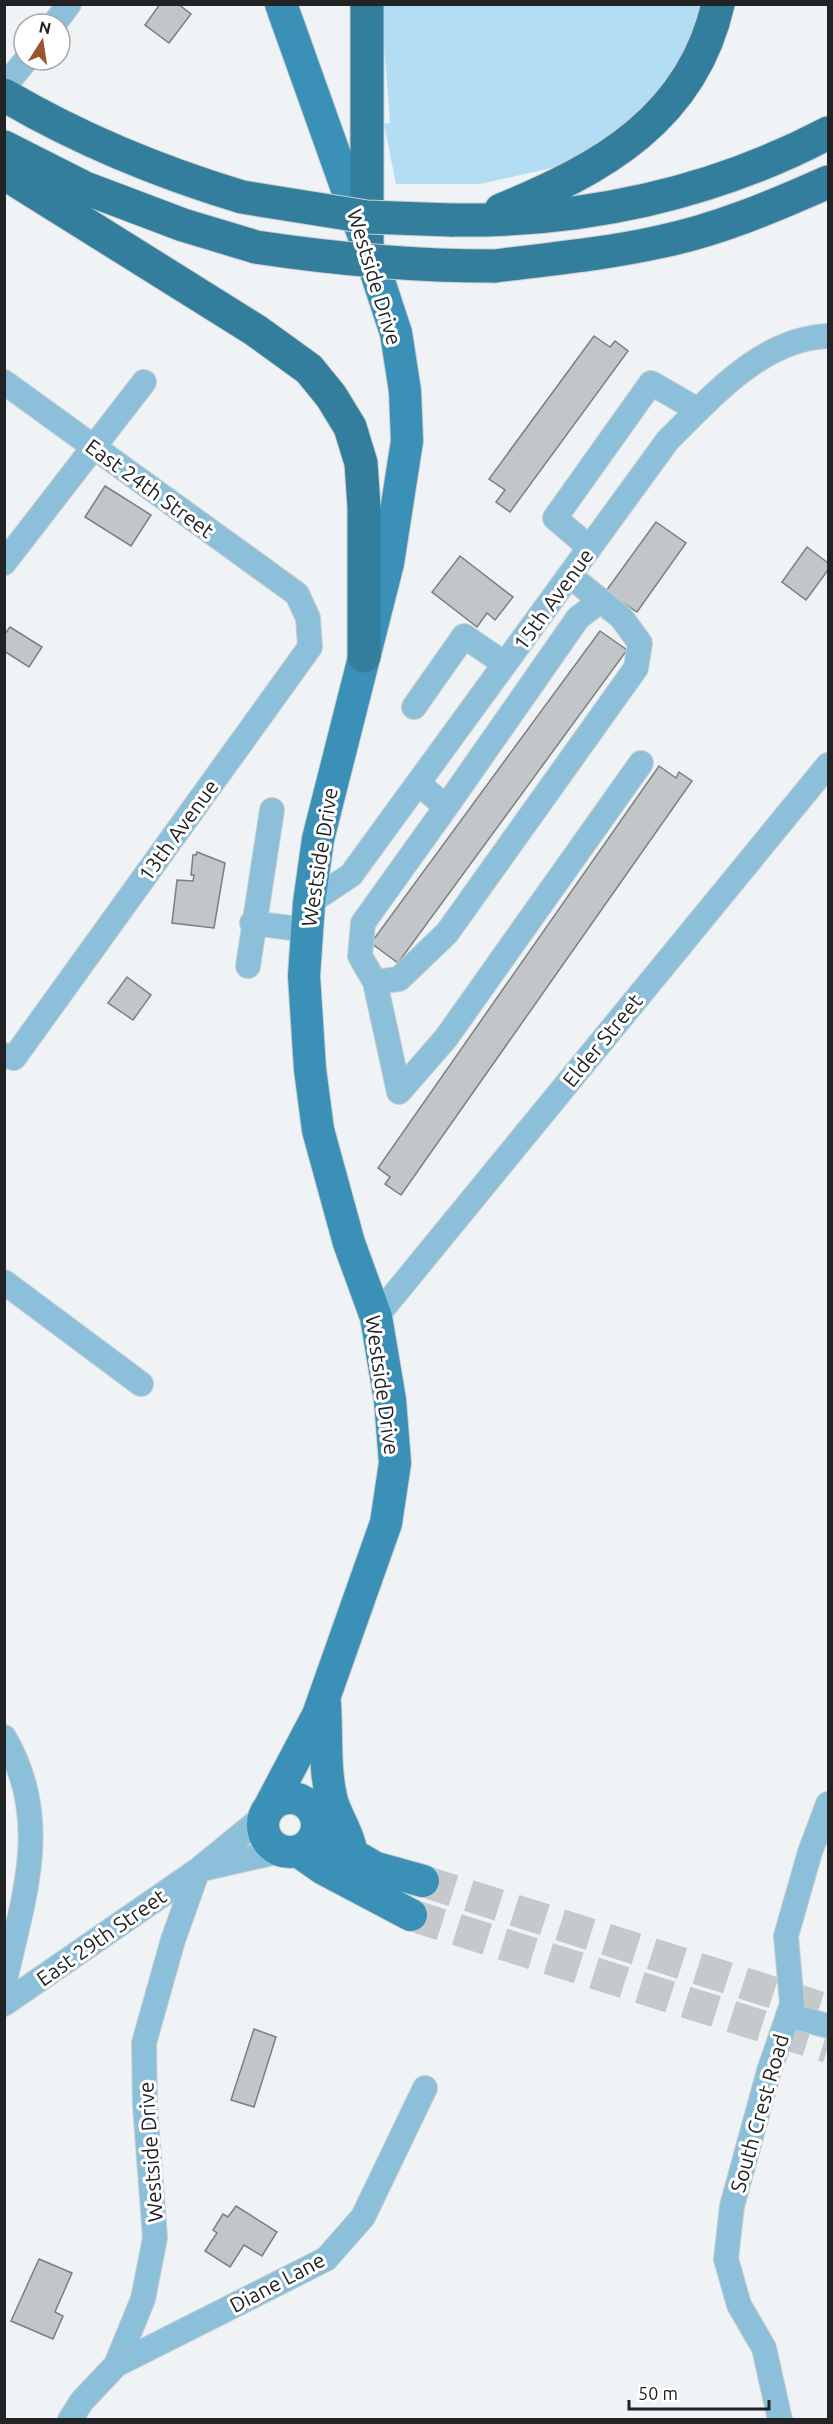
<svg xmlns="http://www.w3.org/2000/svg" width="833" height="2424" font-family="Ubuntu,sans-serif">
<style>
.green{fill:#b2ddf3}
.building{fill:#c2c6c8;stroke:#7b7f81;stroke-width:1.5}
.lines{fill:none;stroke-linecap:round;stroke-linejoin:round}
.major-tunnel{stroke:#c6c9cb;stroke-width:32;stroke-dasharray:32 16;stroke-linecap:butt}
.minor-casing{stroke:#cacecf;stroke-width:26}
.major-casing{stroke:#cacecf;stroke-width:34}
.highway-casing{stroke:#cacecf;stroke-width:35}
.minor{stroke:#8cc0da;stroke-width:24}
.major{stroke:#3a90b6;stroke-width:32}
.highway{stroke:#337d9d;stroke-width:33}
.highway-bridge-casing{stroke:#cacecf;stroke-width:35;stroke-linecap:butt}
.highway-bridge{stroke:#337d9d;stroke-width:33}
.labels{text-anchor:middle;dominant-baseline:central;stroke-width:6;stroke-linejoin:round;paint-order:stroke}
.street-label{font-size:21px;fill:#222324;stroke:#fff}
</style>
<rect width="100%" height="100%" fill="#eff3f5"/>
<path class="green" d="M381,5H703L693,38L651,107L570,164L480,184H396L384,124L390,123Z"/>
<path class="building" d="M160,4H178L191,14L169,43L145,25Z
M594,336L610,347L615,341L628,351L510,512L496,502L505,490L489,479Z
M105,486L151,515L131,546L85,517Z
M656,522L686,543L637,612L606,591Z
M807,547L828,563V570L806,600L782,582Z
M460,556L513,597L495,620L487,613L477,627L432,592Z
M10,627L42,647L29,667L4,651V635Z
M600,631L627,650L398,963L371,943Z
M659,766L676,778L679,772L692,781L401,1195L385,1184L390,1177L378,1168Z
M197,852L225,863L214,928L172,923L177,880L193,881L194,875H191L193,855H196Z
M127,977L151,995L133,1020L108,1003Z
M254,2029L276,2037L254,2107L231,2100Z
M236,2206L277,2232L262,2256L244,2245L230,2267L205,2251L217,2233L213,2230L223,2214L228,2217Z
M39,2259L72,2273L55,2312L63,2316L53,2339L11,2321Z"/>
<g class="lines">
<path class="major-tunnel" d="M423,1881L828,2010
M411,1915L828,2047"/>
<g class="minor-casing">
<path id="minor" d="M54,24L69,4
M4,87L26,60
M4,382L297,594L308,618L310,647L14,1058L4,1055
M590,548L555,518L651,383L698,410
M4,563L144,382
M414,707L464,636L505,664
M418,783L446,807L363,923L360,956L375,982L399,979L447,933L636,668L640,643L621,617L570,576
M446,807L578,618L599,602
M309,903L351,875L668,440C713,396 761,339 828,336
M252,923L307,930
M248,966L272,810
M375,982L399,1092L446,1038L641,763
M4,1282L141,1384
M376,1317L828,765
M4,1737C53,1820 23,1898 4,1985
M206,1868L281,1851
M4,2004L198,1870L264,1816
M788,2015L828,2026
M116,2365L326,2259L363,2217L425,2088
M70,2420L82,2401L116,2365L143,2299L155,2238L145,2106L144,2043L173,1940L198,1870
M780,2420L764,2348L739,2305L726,2259L732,2206L769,2071L792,2004L786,1936L810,1852L828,1804"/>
</g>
<g class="major-casing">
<path id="major" d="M325,1704C327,1735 324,1770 332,1801C338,1820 351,1838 352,1857
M263 1825a27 27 0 1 1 54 0a27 27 0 1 1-54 0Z
M269,1808L318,1715L386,1523L395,1463L390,1400L376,1317L349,1243L318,1130L310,1069L304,976L309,903L318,839L388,563L407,441L405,391L396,333L367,245L281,4
M336,1845L376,1868L423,1881
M298,1851L322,1868L411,1915"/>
</g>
<g class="highway-casing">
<path id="highway" d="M367,4V245
M4,95C79,139 159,172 242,197
M4,147L85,188L183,225L256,247
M4,173L255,330L309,369L331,396L350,427L361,463L364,507V656
M501,210C601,169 692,119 718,4
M451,220C583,222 712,194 828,133
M495,266C550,259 605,254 659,242C718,230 774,206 828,182"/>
</g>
<use href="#minor" class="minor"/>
<use href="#major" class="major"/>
<use href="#highway" class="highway"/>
<g class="highway-bridge-casing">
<path id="highway-bridge" d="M242,197L367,217L451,220
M256,247C336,259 414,266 495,266"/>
</g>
<use href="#highway-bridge" class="highway-bridge"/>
</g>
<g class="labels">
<g class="street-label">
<text transform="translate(375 277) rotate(73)">Westside Drive</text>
<text transform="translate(150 488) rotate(36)">East 24th Street</text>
<text transform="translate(553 599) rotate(-54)">15th Avenue</text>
<text transform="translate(178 830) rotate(-54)">13th Avenue</text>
<text transform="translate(319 857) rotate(-81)">Westside Drive</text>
<text transform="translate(602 1040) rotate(-51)">Elder Street</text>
<text transform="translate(383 1385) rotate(82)">Westside Drive</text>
<text transform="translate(101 1937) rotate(-35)">East 29th Street</text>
<text transform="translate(759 2113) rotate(-74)">South Crest Road</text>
<text transform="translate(150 2152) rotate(-94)">Westside Drive</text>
<text transform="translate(277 2282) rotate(-28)">Diane Lane</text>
</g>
</g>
<rect width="833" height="2424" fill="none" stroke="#222324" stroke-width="12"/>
<g transform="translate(42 42) rotate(12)"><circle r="28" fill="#ffffff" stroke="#a7a7a7" stroke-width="1.5"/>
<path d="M0-4.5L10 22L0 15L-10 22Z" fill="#9c562c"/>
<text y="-9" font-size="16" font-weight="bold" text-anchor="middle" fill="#222324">N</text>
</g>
<path d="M629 2400v9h140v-9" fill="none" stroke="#222324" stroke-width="3"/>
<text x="638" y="2400" font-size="18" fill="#222324" stroke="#ffffff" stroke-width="4.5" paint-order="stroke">50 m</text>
</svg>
